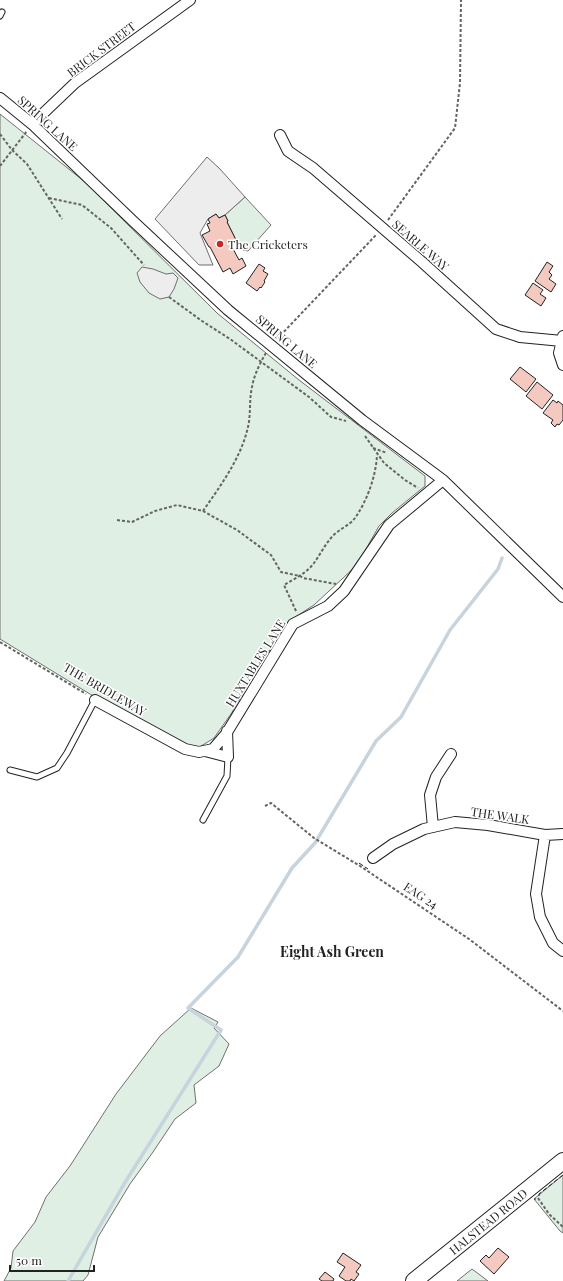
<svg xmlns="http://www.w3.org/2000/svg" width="563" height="1281" font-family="'Playfair Display',serif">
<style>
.green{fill:#e0efe3;stroke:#6f6f6f}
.parking{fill:#ededed;stroke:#6f6f6f}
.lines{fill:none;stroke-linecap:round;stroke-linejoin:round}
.stream{stroke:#c7d3dd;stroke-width:3.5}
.building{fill:#f3c9c0;stroke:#222}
.lane-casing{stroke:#222;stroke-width:7}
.street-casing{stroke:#222;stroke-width:12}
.primary-casing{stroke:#222;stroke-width:18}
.path{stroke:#646464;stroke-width:2;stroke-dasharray:3 2;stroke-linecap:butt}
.lane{stroke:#fff;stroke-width:5}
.street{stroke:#fff;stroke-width:10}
.primary{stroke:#fff;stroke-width:16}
.fence{stroke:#222;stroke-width:1;stroke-dasharray:5 2;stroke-linecap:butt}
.poi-dot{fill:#c62828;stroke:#fff;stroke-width:1.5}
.labels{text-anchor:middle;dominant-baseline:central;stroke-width:3;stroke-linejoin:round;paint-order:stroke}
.street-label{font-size:12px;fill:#222;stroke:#fff}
.poi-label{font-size:12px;fill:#222;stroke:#fff;text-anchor:start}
.quarter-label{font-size:14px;font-weight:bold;fill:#222;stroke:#fff}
</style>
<rect width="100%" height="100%" fill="#fff"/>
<path class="green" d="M0,114L85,182L217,313L299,380L425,476V486L392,513L379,526L357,565L314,605L289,621L256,671L231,714L214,738L198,748L187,746L103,702L0,639Z
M245,197L271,225L248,251L243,250L237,242L227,222L228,221L225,215Z
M191,1008L218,1022L214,1028L229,1044L219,1066L194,1085L196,1103L175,1119L153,1152L130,1184L98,1237L88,1275L83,1281H4L11,1268L13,1251L35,1222L46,1197L70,1166L116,1094L160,1036Z
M563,1175V1233L560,1231L534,1199Z
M472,1269L488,1281H457Z"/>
<path class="parking" d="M207,157L220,169L245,197L225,215L219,218L216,214L208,219L200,233L213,265H199L155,219Z
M142,267L153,269L166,274L173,273L178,278L174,289L169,297L160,299L149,293L140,282L137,273Z"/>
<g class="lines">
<path class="stream" d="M68,1281L124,1184L221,1030L188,1008L238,957L292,868L315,843L376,741L401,717L450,630L498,569L502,558"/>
</g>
<path class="building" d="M216,214L219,218L225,215L228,221L227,222L237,242L231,245L239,260L242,258L246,266L233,274L230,268L223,272L210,247H209L202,235L210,231L207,224L210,223L208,219Z
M547,262L553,266L549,272L552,275L549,279L556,284L551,292L535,281Z
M259,264L265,268L263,271L268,274L264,281L265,282L261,288L260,287L257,291L246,283Z
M533,283L543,290L540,294L546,298L541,306L525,295Z
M520,367L536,379L526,392L510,379Z
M537,382L553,395L542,409L526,396Z
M553,400L557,403L558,401L563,405V420L559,425L557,424L555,427L551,423L553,420L543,413Z
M498,1248L509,1257L494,1274L480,1261L486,1255L489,1258Z
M343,1253L361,1265L356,1272L359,1274L354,1281L351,1279L350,1281H346L339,1276L345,1267L337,1262Z
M325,1272L334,1279L333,1281H322L319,1279Z"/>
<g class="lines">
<g class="lane-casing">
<path id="lane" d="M0,16L2,12
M10,770L37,777L57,768L67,753L95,700
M203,820L227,776L228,757"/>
</g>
<g class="street-casing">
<path id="street" d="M0,98L32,124L134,222L228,310L362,420L443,480L563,597
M32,124L75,83L190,0
M280,135L288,151L313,168L422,262L496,329L520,337L562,341
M563,336L559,353L563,365
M95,700L185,749L199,752L213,749L226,734L293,624L328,606L344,591L389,525L443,480
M205,751L228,757L227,731
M433,827L430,795L436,777L451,754
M545,835L536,894L540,917L553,943L563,951
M373,858L393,844L424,829L455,822L488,825L545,835L563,834"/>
</g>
<g class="primary-casing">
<g id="primary">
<path id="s1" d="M414,1281L563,1161"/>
</g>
</g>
<path class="path" d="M0,134L12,150L27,164L62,219
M0,166L27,131
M49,198L82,205L111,228L144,265
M388,220L455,128L460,83L461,0
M169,297L202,321L230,339L309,397L331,417L346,421
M277,339L376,235
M365,436L384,463L405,480L418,488
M373,448L387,453
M203,511C221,485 241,458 248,427C251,414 249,400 252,387C254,375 260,363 266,353
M117,520L132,522L155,511L177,505L203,511L237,530L271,555L281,572L300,576L303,578L336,584
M296,611L284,585C294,579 307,573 314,563C320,555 324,546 331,538C337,530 349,526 355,518C367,501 376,476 377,455
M0,642L86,694
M265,806L271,803L314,838L360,866L469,939L563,1011
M538,1198L549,1214L563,1227"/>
<use href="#lane" class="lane"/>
<use href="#street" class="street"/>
<use href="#primary" class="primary"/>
<path class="fence" d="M359,863L368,869
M539,1196V1194L563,1175
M534,1199H536"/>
</g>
<circle class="poi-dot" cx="220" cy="244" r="4"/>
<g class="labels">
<g class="street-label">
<text transform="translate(101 49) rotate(-37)">BRICK STREET</text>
<text transform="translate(48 123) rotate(42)">SPRING LANE</text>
<text transform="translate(421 245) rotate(41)">SEARLE WAY</text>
<text transform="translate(287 341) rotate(40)">SPRING LANE</text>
<text transform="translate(255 663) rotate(-58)">HUXTABLES LANE</text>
<text transform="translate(105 689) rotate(30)">THE BRIDLEWAY</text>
<text transform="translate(500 815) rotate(8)">THE WALK</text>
<text transform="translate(421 895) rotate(33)">EAG 24</text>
<text stroke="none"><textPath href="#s1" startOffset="95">HALSTEAD ROAD</textPath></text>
</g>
<g class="poi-label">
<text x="228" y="244">The Cricketers</text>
</g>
<g class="quarter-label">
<text x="332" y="951">Eight Ash Green</text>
</g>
</g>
<path d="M10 1265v6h84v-6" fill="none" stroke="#222222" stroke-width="2"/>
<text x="16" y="1265" font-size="12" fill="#222222" stroke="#ffffff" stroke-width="3" paint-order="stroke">50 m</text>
</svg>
